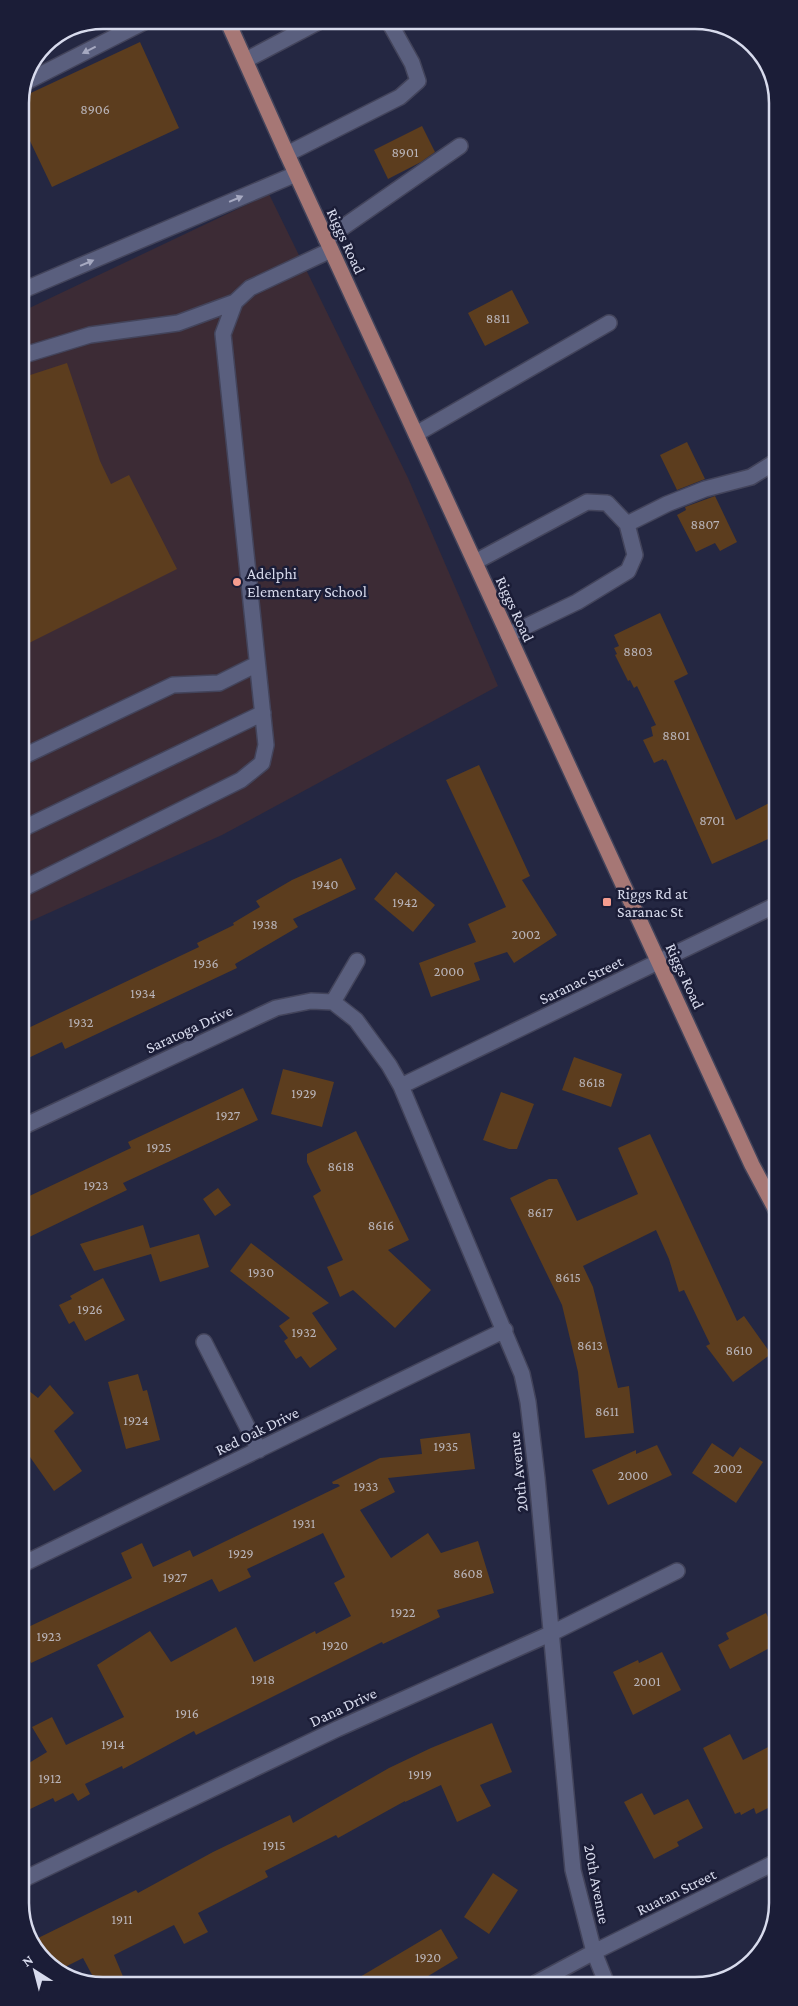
<svg xmlns="http://www.w3.org/2000/svg" width="798" height="2006" font-family="'Crimson Pro',serif">
<style>
.education{fill:#3c2b35}
.building{fill:#5c3d1e}
.lines{fill:none;stroke-linecap:round;stroke-linejoin:round}
.minor-casing{stroke:#43445b;stroke-width:18}
.major-casing{stroke:#43445b;stroke-width:18}
.minor{stroke:#5a5f7e;stroke-width:15}
.major{stroke:#a67775;stroke-width:15}
.oneway{fill:#a6a9c1}
.poi-dot{fill:#f59d8f;stroke:#1b1d37;stroke-width:2}
.labels{text-anchor:middle;dominant-baseline:central;stroke-width:5;stroke-linejoin:round;paint-order:stroke}
.number-label{font-size:14px;fill:#b9b4b9}
.street-label{font-size:16px;fill:#d8dbed;stroke:#1b1d37}
.poi-label{font-size:16px;fill:#d8dbed;stroke:#1b1d37;text-anchor:start}
.rim{fill:none;stroke:#d8dbed;stroke-width:2.5}
</style>
<rect width="100%" height="100%" fill="#242742"/>
<path class="education" d="M269,194L408,478L498,686L222,835L22,925L21,312Z"/>
<path class="building" d="M140,42L179,128L52,187L20,120V98Z
M422,126L435,152L421,162L388,179L374,150Z
M512,290L529,323L485,346L468,313Z
M67,363L100,461L111,484L129,475L177,569L21,647V378Z
M687,442L705,479L677,490L660,455Z
M715,496L737,542L720,551L715,543L696,552L677,515L686,510L685,507Z
M660,613L688,674L674,681L736,820L775,800V836L712,864L666,760L664,761L663,759L654,763L643,740L653,736L651,727L656,725L637,686L634,688L630,680L628,681L615,655L617,654L614,648L619,646L614,635Z
M479,765L530,876L522,880L557,935L514,963L507,952L474,963L480,980L431,997L419,963L476,942L468,924L506,907L446,780Z
M341,858L356,889L293,919L298,927L235,964L237,968L65,1049L62,1042L22,1061V1031L199,947L197,943L234,925L233,923L260,907L256,901L292,880Z
M396,872L435,905L413,932L374,899Z
M574,1057L622,1074L611,1107L562,1090Z
M283,1069L334,1082L322,1127L271,1114Z
M243,1088L258,1120L123,1183L127,1190L23,1240V1199L131,1148L128,1142Z
M501,1092L534,1104L517,1149H509L483,1140Z
M356,1131L409,1240L388,1250L431,1290L395,1328L353,1290L340,1297L327,1267L343,1260L313,1196L321,1191L307,1162V1154Z
M650,1134L737,1321L744,1316L771,1354L733,1382L706,1346L710,1344L684,1290L679,1292L669,1259L656,1230L583,1266L593,1287L618,1388L629,1386L634,1433L585,1438L578,1372L562,1305L510,1198L549,1179H557L577,1221L638,1194L618,1148Z
M218,1188L231,1205L215,1216L203,1199Z
M143,1225L150,1248L199,1234L209,1267L160,1282L151,1254L94,1271L80,1244Z
M251,1243L329,1303L312,1313L337,1349L310,1368L301,1356L296,1359L284,1341L288,1338L279,1326L290,1318L230,1271Z
M103,1278L125,1320L85,1341L74,1321L69,1324L59,1305L72,1299L70,1296Z
M138,1374L143,1391L147,1390L160,1440L126,1449L108,1382Z
M50,1385L74,1413L54,1431L82,1471L54,1491L23,1447V1386L38,1398Z
M470,1433L475,1469L388,1478L395,1492L360,1510L391,1558L428,1533L441,1553L478,1541L494,1593L437,1610L440,1617L383,1644L382,1642L196,1735L194,1731L123,1769L122,1766L85,1784L90,1794L78,1801L73,1793L55,1802L53,1798L24,1812V1766L47,1752L32,1727L52,1717L66,1745L124,1717L97,1665L150,1631L171,1662L236,1627L254,1662L315,1631L316,1634L351,1616L334,1583L345,1577L323,1533L247,1569L251,1577L219,1592L212,1579L31,1663L24,1648V1629L132,1578L121,1553L142,1543L153,1567L190,1550L193,1557L340,1486L338,1484H333L332,1482L380,1458L422,1454L420,1439Z
M712,1443L733,1457L740,1447L763,1462L736,1503L692,1473Z
M657,1445L672,1475L608,1505L592,1470L636,1450V1454Z
M766,1613L777,1635V1644L730,1669L718,1645L729,1639L726,1633Z
M662,1652L681,1690L633,1715L613,1672L638,1660L639,1663Z
M492,1723L512,1772L480,1785L491,1806L457,1822L441,1785L405,1802V1801L338,1838L336,1835L265,1871L268,1877L198,1913L208,1932L184,1944L174,1925L114,1955L127,1986H98L83,1958L57,1971L52,1969L32,1941L136,1890L138,1893L213,1852L290,1815L293,1823L389,1768L431,1748Z
M730,1734L743,1760L778,1742V1803L756,1814L754,1808L741,1815L740,1812L735,1814L703,1748Z
M642,1793L654,1815L688,1799L703,1828L677,1842L679,1846L654,1859L624,1802Z
M493,1873L518,1890L489,1934L464,1917Z
M441,1929L458,1958L415,1984H348Z"/>
<g class="lines">
<g class="minor-casing">
<path id="minor" d="M246,60L322,20
M28,81L148,20
M287,154L400,97L418,81L412,63L388,20
M326,239L460,146
M21,291L296,174
M21,356L90,335L178,323L235,302
M416,434L609,323
M627,524L667,504L705,489L751,477L775,462
M475,562L587,502L607,503L627,524L635,555L628,571L577,602L508,635
M22,757L173,685L219,683L257,664
M22,829L263,713
M22,889L241,780L262,763L266,745L223,334L235,302L250,288L331,250
M333,1002L356,1020L389,1065L401,1086L522,1374L528,1402L537,1478L573,1870L594,1952L606,1982
M401,1086L776,905
M22,1127L276,1008L311,1001L333,1002L357,961
M204,1342L259,1450
M23,1564L505,1330
M24,1879L337,1729L552,1633L677,1571
M536,1983L594,1952L778,1861"/>
</g>
<g class="major-casing">
<path id="major" d="M227,20L287,154L752,1165L776,1210"/>
</g>
<use href="#minor" class="minor"/>
<use href="#major" class="major"/>
</g>
<defs><path id="oneway-solid" d="M-6-.8H1V-3.2L6.5 0L1 3.2V.8H-6Z" transform="scale(1.25)"/></defs>
<g class="oneway">
<use href="#oneway-solid" transform="translate(89 50) rotate(153)"/>
<use href="#oneway-solid" transform="translate(236 199) rotate(-23)"/>
<use href="#oneway-solid" transform="translate(87 263) rotate(-23)"/>
</g>
<g class="poi-dot">
<circle cx="237" cy="582" r="5"/>
<rect x="602" y="897" width="10" height="10" rx="2.5"/>
</g>
<g class="labels">
<g class="number-label">
<text x="95" y="109">8906</text>
<text x="405" y="152">8901</text>
<text x="498" y="318">8811</text>
<text x="705" y="524">8807</text>
<text x="638" y="651">8803</text>
<text x="676" y="735">8801</text>
<text x="712" y="820">8701</text>
<text x="325" y="884">1940</text>
<text x="405" y="902">1942</text>
<text x="265" y="924">1938</text>
<text x="526" y="934">2002</text>
<text x="206" y="963">1936</text>
<text x="449" y="971">2000</text>
<text x="143" y="993">1934</text>
<text x="81" y="1022">1932</text>
<text x="592" y="1082">8618</text>
<text x="304" y="1093">1929</text>
<text x="228" y="1115">1927</text>
<text x="159" y="1147">1925</text>
<text x="341" y="1166">8618</text>
<text x="96" y="1185">1923</text>
<text x="540" y="1212">8617</text>
<text x="381" y="1225">8616</text>
<text x="261" y="1272">1930</text>
<text x="568" y="1277">8615</text>
<text x="90" y="1309">1926</text>
<text x="304" y="1332">1932</text>
<text x="590" y="1345">8613</text>
<text x="739" y="1350">8610</text>
<text x="607" y="1411">8611</text>
<text x="136" y="1420">1924</text>
<text x="446" y="1446">1935</text>
<text x="728" y="1468">2002</text>
<text x="633" y="1475">2000</text>
<text x="366" y="1486">1933</text>
<text x="304" y="1523">1931</text>
<text x="241" y="1553">1929</text>
<text x="468" y="1573">8608</text>
<text x="175" y="1577">1927</text>
<text x="403" y="1612">1922</text>
<text x="49" y="1636">1923</text>
<text x="335" y="1645">1920</text>
<text x="263" y="1679">1918</text>
<text x="647" y="1681">2001</text>
<text x="187" y="1713">1916</text>
<text x="113" y="1744">1914</text>
<text x="420" y="1774">1919</text>
<text x="50" y="1778">1912</text>
<text x="274" y="1845">1915</text>
<text x="122" y="1919">1911</text>
<text x="428" y="1957">1920</text>
</g>
<g class="street-label">
<text transform="translate(346 241) rotate(65)">Riggs Road</text>
<text transform="translate(515 609) rotate(65)">Riggs Road</text>
<text transform="translate(685 976) rotate(65)">Riggs Road</text>
<text transform="translate(581 980) rotate(-26)">Saranac Street</text>
<text transform="translate(189 1029) rotate(-25)">Saratoga Drive</text>
<text transform="translate(257 1431) rotate(-26)">Red Oak Drive</text>
<text transform="translate(518 1472) rotate(-96)">20th Avenue</text>
<text transform="translate(343 1707) rotate(-25)">Dana Drive</text>
<text transform="translate(597 1884) rotate(79)">20th Avenue</text>
<text transform="translate(676 1892) rotate(-26)">Ruatan Street</text>
</g>
<g class="poi-label">
<text x="247" y="573">Adelphi<tspan x="247" dy="18">Elementary School</tspan></text>
<text x="617" y="893">Riggs Rd at<tspan x="617" dy="18">Saranac St</tspan></text>
</g>
</g>
<path d="M0 0H798V2006H0ZM103 29H695A74 74 0 0 1 769 103V1903A74 74 0 0 1 695 1977H103A74 74 0 0 1 29 1903V103A74 74 0 0 1 103 29Z" fill="#1b1d37" fill-rule="evenodd"/>
<path class="rim" d="M103 29H695A74 74 0 0 1 769 103V1903A74 74 0 0 1 695 1977H103A74 74 0 0 1 29 1903V103A74 74 0 0 1 103 29Z"/>
<g transform="translate(35 1971) rotate(324)" stroke="#1b1d37" stroke-width="4" paint-order="stroke">
<path d="M0-4L9 19L0 12L-9 19Z" fill="#d8dbed"/>
<text y="-8" font-size="14" font-weight="bold" text-anchor="middle" fill="#d8dbed">N</text>
</g>
</svg>
